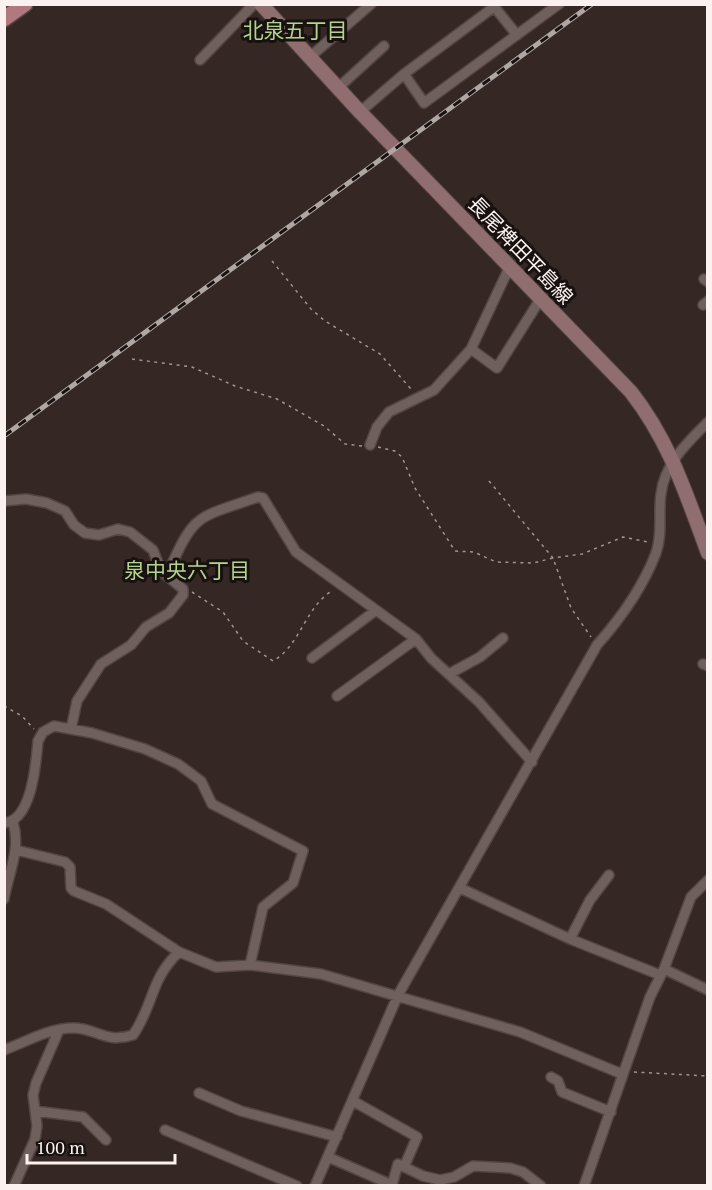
<svg xmlns="http://www.w3.org/2000/svg" width="712" height="1190" font-family="'PT Serif','Noto Sans JP',serif">
<style>
.lines{fill:none;stroke-linecap:round;stroke-linejoin:round}
.street-casing{stroke:#524543;stroke-width:12}
.secondary-casing{stroke:#524543;stroke-width:16}
.primary-casing{stroke:#524543;stroke-width:18}
.path{stroke:#a09593;stroke-width:1.5;stroke-dasharray:3 4.5;stroke-linecap:butt}
.street{stroke:#70605d;stroke-width:9}
.secondary{stroke:#906d6e;stroke-width:14}
.primary{stroke:#b1797f;stroke-width:15}
.rail-casing{stroke:#b0a6a3;stroke-width:5}
.rail{stroke:#181110;stroke-width:3;stroke-dasharray:9;stroke-linecap:butt}
.labels{text-anchor:middle;dominant-baseline:central;stroke-width:6;stroke-linejoin:round;paint-order:stroke}
.street-label{font-size:20px;fill:#fbf2f0;stroke:#181110}
.neighbourhood-label{font-size:21px;fill:#b2d48e;stroke:#181110}
</style>
<rect width="100%" height="100%" fill="#342724"/>
<g class="lines">
<g class="street-casing">
<path id="street" d="M492,4L517,35
M310,57L371,4
M200,60L254,4
M404,74L424,103L559,4
M338,88L384,46
M360,112L404,74L494,7
M704,279L708,282
M703,305L708,301
M471,349L497,368L541,298
M370,445L377,427L389,412L434,390L471,349L510,266
M4,501L26,499L47,503L65,511L74,525L85,533L99,535L118,529L130,532L153,550L161,571L183,589V595L169,613L146,627L131,645L101,664L77,701L71,729
M167,575C195,512 195,519 258,497L263,498L296,552L416,639L431,658L479,702L532,762
M312,658L375,611
M703,664L708,666
M449,674L480,657L503,638
M337,696L416,639
M4,823C32,821 36,763 38,741L43,732L54,726L92,733L145,749L178,764L201,781L212,804L303,851L293,883L263,907L250,965
M16,850L65,862L70,867L71,888L74,891L106,904L179,952L216,967L250,965L321,974L520,1032L622,1074
M460,888L570,939L660,975
M4,899C9,872 21,849 13,822
M570,939L590,900L609,875
M664,969L708,990
M4,1050C26,1042 49,1028 73,1028C97,1028 105,1044 133,1035C154,1005 150,979 179,952
M551,1077L558,1081L562,1092L611,1112
M199,1093L241,1111L337,1137
M353,1101L417,1137L404,1167
M35,1111L83,1117L106,1140
M165,1130L297,1186
M328,1157L392,1185L398,1164L423,1176L440,1180L454,1177L473,1166L510,1168L523,1172L541,1186
M14,1186L35,1139L37,1126L33,1095L36,1083L59,1030
M315,1186L398,995L597,645C621,618 643,587 656,553C663,533 658,514 661,494C664,464 688,442 708,422
M584,1186L650,997L664,969L691,897L708,880"/>
</g>
<g class="secondary-casing">
<path id="secondary" d="M261,4L360,112L631,392C670,442 686,494 708,553"/>
</g>
<g class="primary-casing">
<path id="primary" d="M4,19L25,4"/>
</g>
<path class="path" d="M272,261L311,309L325,321L380,354L411,389
M132,359L192,367L235,386L277,399L324,426L345,444L362,446
M378,447L395,451L402,457L415,488L455,551L474,552L496,562L533,563L553,558L571,608L591,637
M489,481L553,558L582,554L623,537L648,542
M192,592L223,612L243,641L273,661C301,645 305,607 332,591
M4,706L22,716L34,729
M634,1072L708,1076"/>
<use href="#street" class="street"/>
<use href="#secondary" class="secondary"/>
<use href="#primary" class="primary"/>
<g class="rail-casing">
<path id="rail" d="M4,436L592,4"/>
</g>
<use href="#rail" class="rail"/>
</g>
<g class="labels">
<g class="street-label">
<text transform="translate(521 250) rotate(46)">長尾稗田平島線</text>
</g>
<g class="neighbourhood-label">
<text x="295" y="30">北泉五丁目</text>
<text x="187" y="570">泉中央六丁目</text>
</g>
</g>
<rect width="712" height="1190" fill="none" stroke="#fbf2f0" stroke-width="12"/>
<path d="M27 1154v9h148v-9" fill="none" stroke="#fbf2f0" stroke-width="3"/>
<text x="36" y="1154" font-size="18" fill="#fbf2f0" stroke="#181110" stroke-width="4.5" paint-order="stroke">100 m</text>
</svg>
